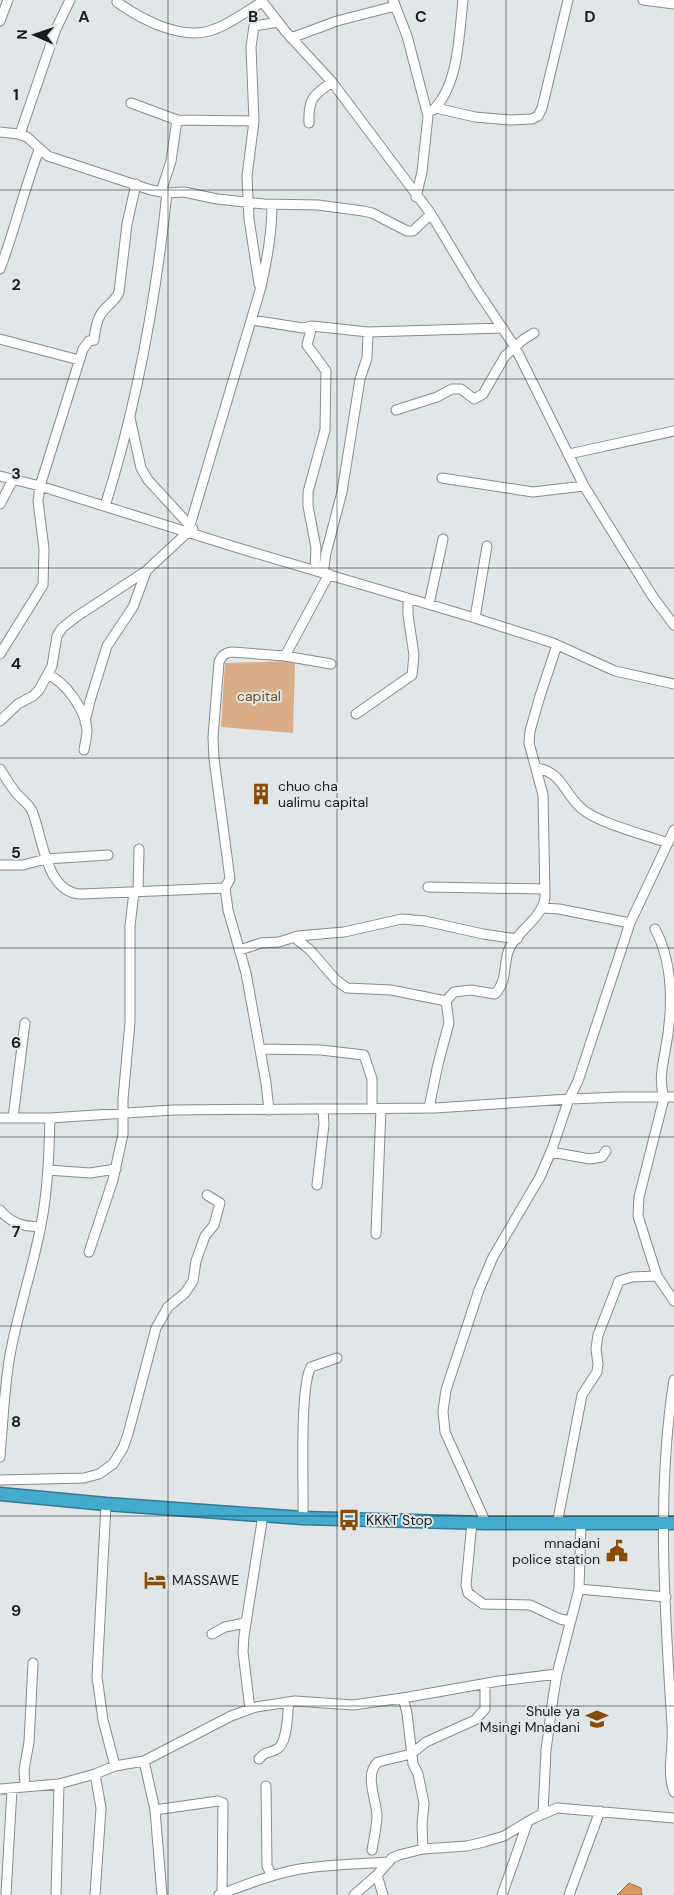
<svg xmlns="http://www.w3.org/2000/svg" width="674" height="1895" font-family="'DM Sans',sans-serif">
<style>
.green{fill:#daad87}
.water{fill:#dc985e;stroke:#a2734a}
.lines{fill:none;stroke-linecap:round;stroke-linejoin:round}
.minor-casing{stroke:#868c8e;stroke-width:11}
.highway-casing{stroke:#357a90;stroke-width:15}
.minor{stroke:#fff;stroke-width:9}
.highway{stroke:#43acce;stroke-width:12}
.grid{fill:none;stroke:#1a1d1d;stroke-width:1;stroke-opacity:0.55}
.labels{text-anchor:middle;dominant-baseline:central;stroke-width:4;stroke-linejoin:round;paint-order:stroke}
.park-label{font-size:14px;fill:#774a1f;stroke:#e1e7e9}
.poi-label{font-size:14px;fill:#1a1d1d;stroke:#e1e7e9;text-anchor:start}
.grid-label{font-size:16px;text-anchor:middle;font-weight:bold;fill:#1a1d1d;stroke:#e1e7e9;stroke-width:4;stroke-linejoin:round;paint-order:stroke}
</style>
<rect width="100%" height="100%" fill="#e1e7e9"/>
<path class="green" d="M295,661L293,733L221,727L225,663Z"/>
<path class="water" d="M629,1883L641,1888L642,1895H617Z"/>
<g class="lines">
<g class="minor-casing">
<path id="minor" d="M118,0L117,2C142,20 184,42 215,29C231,23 247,11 262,2
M261,0L286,32L332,82L431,214L473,284L515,347L584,486L653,597L674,625
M393,0L407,36L428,116L422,172L416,197
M643,0L674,4
M0,21L8,0
M291,38L337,21L395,6
M131,103L177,120L254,121
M436,108L475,117L510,120L532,119L538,116L542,108L568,0
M433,110C459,85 459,34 463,0
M309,123C308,99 313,95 332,82
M0,132L18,134L27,137L48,156L151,190L167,193L184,192L217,199L264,204L318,205L363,211L372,213L407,231H413L431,214
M20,134L56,29L70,0
M161,192L171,161L177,120
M0,269C15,230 24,189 39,150
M259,284L249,219L247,176L254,121L251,47L254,26L278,22
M252,320L303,328L312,326L368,332L503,328
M312,326L307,345L326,371L325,430L308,492V506L316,548L315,570
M0,339L79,360
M396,410L437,397L452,389H461L474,399L483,394L505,356L524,339L534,333
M130,418L141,468L148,480L193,529
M569,454L674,431
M0,476L40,486L235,547L475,618L553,643L615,671L674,684
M442,478L533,492L584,486
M0,504L13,480
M105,506C137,405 156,298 167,193
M323,573L326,553L342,492L360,379L367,358L368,332
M429,604L443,539
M475,618L487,546
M0,654L43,585L44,549L38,501L40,486L83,349L89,341L94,340C95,330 97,317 104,310C110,303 116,300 119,292L127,224L136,184
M285,656L329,574
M48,675C65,681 86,711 87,730C87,736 85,743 84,750
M356,714L412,675L414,655L408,615V598
M0,721L18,704L33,696L39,690L52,666L57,636L62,628L76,617L146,571L188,532L261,287C267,259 272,233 272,204
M85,722L90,701L107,646L133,607L146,572
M537,768C563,773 563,792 581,808C597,823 646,835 668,843
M0,769C5,777 11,787 17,794C22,800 29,804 32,811C43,836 45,894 82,894L225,888
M0,865H23L46,859L108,855
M428,887L545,889
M138,892L139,849
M543,908L559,909L630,923
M655,929C674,964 673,1011 665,1052C662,1069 659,1081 664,1098L639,1197L638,1216L657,1276L674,1301
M294,937L310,950L336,980L347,988L391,990L446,1001L449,1023L438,1064L429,1108
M240,950L261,943L279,942L298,936L344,932L402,919L425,921L483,934L517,939
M446,1001L454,992L471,990L495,994C509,979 502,963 510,947C520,929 543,917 545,897L543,795L529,743L530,731L540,696L557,645
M260,1049L321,1050L364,1055L372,1079V1109
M269,1110L266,1083L246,973L228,910L225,888L230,879L214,759L213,737L219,662C222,655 225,653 232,652L285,656L331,664
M0,1118H50L173,1110L435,1108L569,1099L621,1097H674
M13,1118L25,1023
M551,1152L590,1159L602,1157L606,1151
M48,1170L90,1173L116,1169
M317,1185L324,1124L323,1109
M0,1210C10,1223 26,1228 41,1226
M376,1234L381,1109
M89,1252L113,1180L123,1134V1099L130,1022V926L134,892
M674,1380C656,1491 665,1613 672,1725C674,1749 666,1770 674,1792
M0,1457C3,1423 4,1389 10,1355C18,1311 33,1268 41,1225C48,1189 49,1154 50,1118
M0,1480L84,1478L99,1474L113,1464L123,1448L128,1434L156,1328L168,1307L185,1293L193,1281L196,1261L205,1236L214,1225L220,1203L207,1195
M106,1504L97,1677L103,1720L115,1766
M303,1518C304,1490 299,1387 311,1367L337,1358
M472,1522L466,1585L468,1593L483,1604L530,1605L560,1619L570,1621
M486,1523L445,1432L443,1411L446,1390L479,1290L493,1257L540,1177L552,1149L569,1099L578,1081L630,923L674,830
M557,1524L582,1395L597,1372L598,1364L596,1349L598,1335L619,1281L632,1277L657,1276
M579,1589L666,1597
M212,1634L225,1627L245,1623
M403,1698L407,1713L413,1764L418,1774L424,1803L422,1825L423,1849
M250,1709L243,1652L244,1636L263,1515
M259,1759C266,1750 269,1754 277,1749C288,1743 287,1714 289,1702
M144,1761L155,1810L162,1895
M95,1774L101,1808L95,1895
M25,1786L24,1770L29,1742L33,1663
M266,1786L267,1866L272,1876
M0,1789L59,1784L95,1774L115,1766L144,1761L231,1716L256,1707L295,1701L353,1705L403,1698L499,1681L557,1674
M155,1810L218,1801L223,1803L222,1894
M543,1814L546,1750L553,1698L557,1674L579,1589L581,1524
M372,1850C374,1838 377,1826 377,1815C376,1799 364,1774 378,1762L411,1754L426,1742L475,1720L485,1709V1684
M377,1875L383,1895
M6,1895L12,1789
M56,1895L59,1784
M219,1895C245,1885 272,1874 300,1869C329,1864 360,1864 389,1862
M354,1895L377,1875L392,1858L399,1855L423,1849L467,1846L484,1842L504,1836L534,1818L557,1808L674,1818
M502,1895L527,1824
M569,1895L600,1811"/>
</g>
<g class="highway-casing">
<path id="highway" d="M0,1494L106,1504L303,1518L486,1523H674"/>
</g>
<use href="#minor" class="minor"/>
<use href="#highway" class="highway"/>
</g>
<path class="grid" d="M168,0V1895M337,0V1895M506,0V1895M0,190H674M0,379H674M0,568H674M0,758H674M0,948H674M0,1137H674M0,1326H674M0,1516H674M0,1706H674"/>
<defs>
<g id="building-bare" transform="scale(1.725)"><path d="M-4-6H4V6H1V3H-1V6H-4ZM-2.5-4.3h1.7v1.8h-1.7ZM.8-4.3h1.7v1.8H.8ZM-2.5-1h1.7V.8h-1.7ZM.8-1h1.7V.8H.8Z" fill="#874c07" stroke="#e1e7e9" stroke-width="2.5" paint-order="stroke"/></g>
<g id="bus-bare" transform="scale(1.725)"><path d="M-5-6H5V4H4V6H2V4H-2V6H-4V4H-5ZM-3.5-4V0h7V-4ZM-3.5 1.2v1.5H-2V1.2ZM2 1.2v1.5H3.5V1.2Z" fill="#874c07" stroke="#e1e7e9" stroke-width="2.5" paint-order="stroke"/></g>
<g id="civic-bare" transform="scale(1.725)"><path d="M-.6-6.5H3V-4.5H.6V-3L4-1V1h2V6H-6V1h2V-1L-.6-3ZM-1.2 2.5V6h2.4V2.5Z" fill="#874c07" stroke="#e1e7e9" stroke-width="2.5" paint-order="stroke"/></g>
<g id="hotel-bare" transform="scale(1.725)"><path d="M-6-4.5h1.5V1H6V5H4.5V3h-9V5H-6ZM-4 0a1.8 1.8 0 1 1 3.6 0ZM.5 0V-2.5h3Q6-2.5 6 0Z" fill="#874c07" stroke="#e1e7e9" stroke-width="2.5" paint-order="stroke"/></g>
<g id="school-bare" transform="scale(1.725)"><path d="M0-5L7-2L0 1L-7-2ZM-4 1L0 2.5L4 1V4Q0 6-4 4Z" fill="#874c07" stroke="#e1e7e9" stroke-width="2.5" paint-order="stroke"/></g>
</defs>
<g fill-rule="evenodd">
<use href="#building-bare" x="261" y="794"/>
<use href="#bus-bare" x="349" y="1520"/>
<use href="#civic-bare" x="617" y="1551"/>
<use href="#hotel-bare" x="155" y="1580"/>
<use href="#school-bare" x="597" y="1719"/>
</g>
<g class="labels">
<g class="park-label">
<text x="259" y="696">capital</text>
</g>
<g class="poi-label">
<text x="278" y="786">chuo cha<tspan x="278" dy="16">ualimu capital</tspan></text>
<text x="366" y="1520">KKKT Stop</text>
<text x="600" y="1543" text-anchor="end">mnadani<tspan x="600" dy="16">police station</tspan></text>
<text x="172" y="1580">MASSAWE</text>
<text x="580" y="1711" text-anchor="end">Shule ya<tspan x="580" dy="16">Msingi Mnadani</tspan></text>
</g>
</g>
<g class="grid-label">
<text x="84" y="22">A</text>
<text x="253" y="22">B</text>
<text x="421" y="22">C</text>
<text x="590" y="22">D</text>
<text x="16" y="100">1</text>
<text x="16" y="290">2</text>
<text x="16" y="479">3</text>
<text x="16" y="669">4</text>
<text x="16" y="858">5</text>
<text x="16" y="1048">6</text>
<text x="16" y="1237">7</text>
<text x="16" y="1427">8</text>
<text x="16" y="1616">9</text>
</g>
<g transform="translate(35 35) rotate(272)" stroke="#e1e7e9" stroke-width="4" paint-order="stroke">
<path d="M0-4L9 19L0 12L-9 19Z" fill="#1a1d1d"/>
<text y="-8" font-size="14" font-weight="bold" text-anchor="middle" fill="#1a1d1d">N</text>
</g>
</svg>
